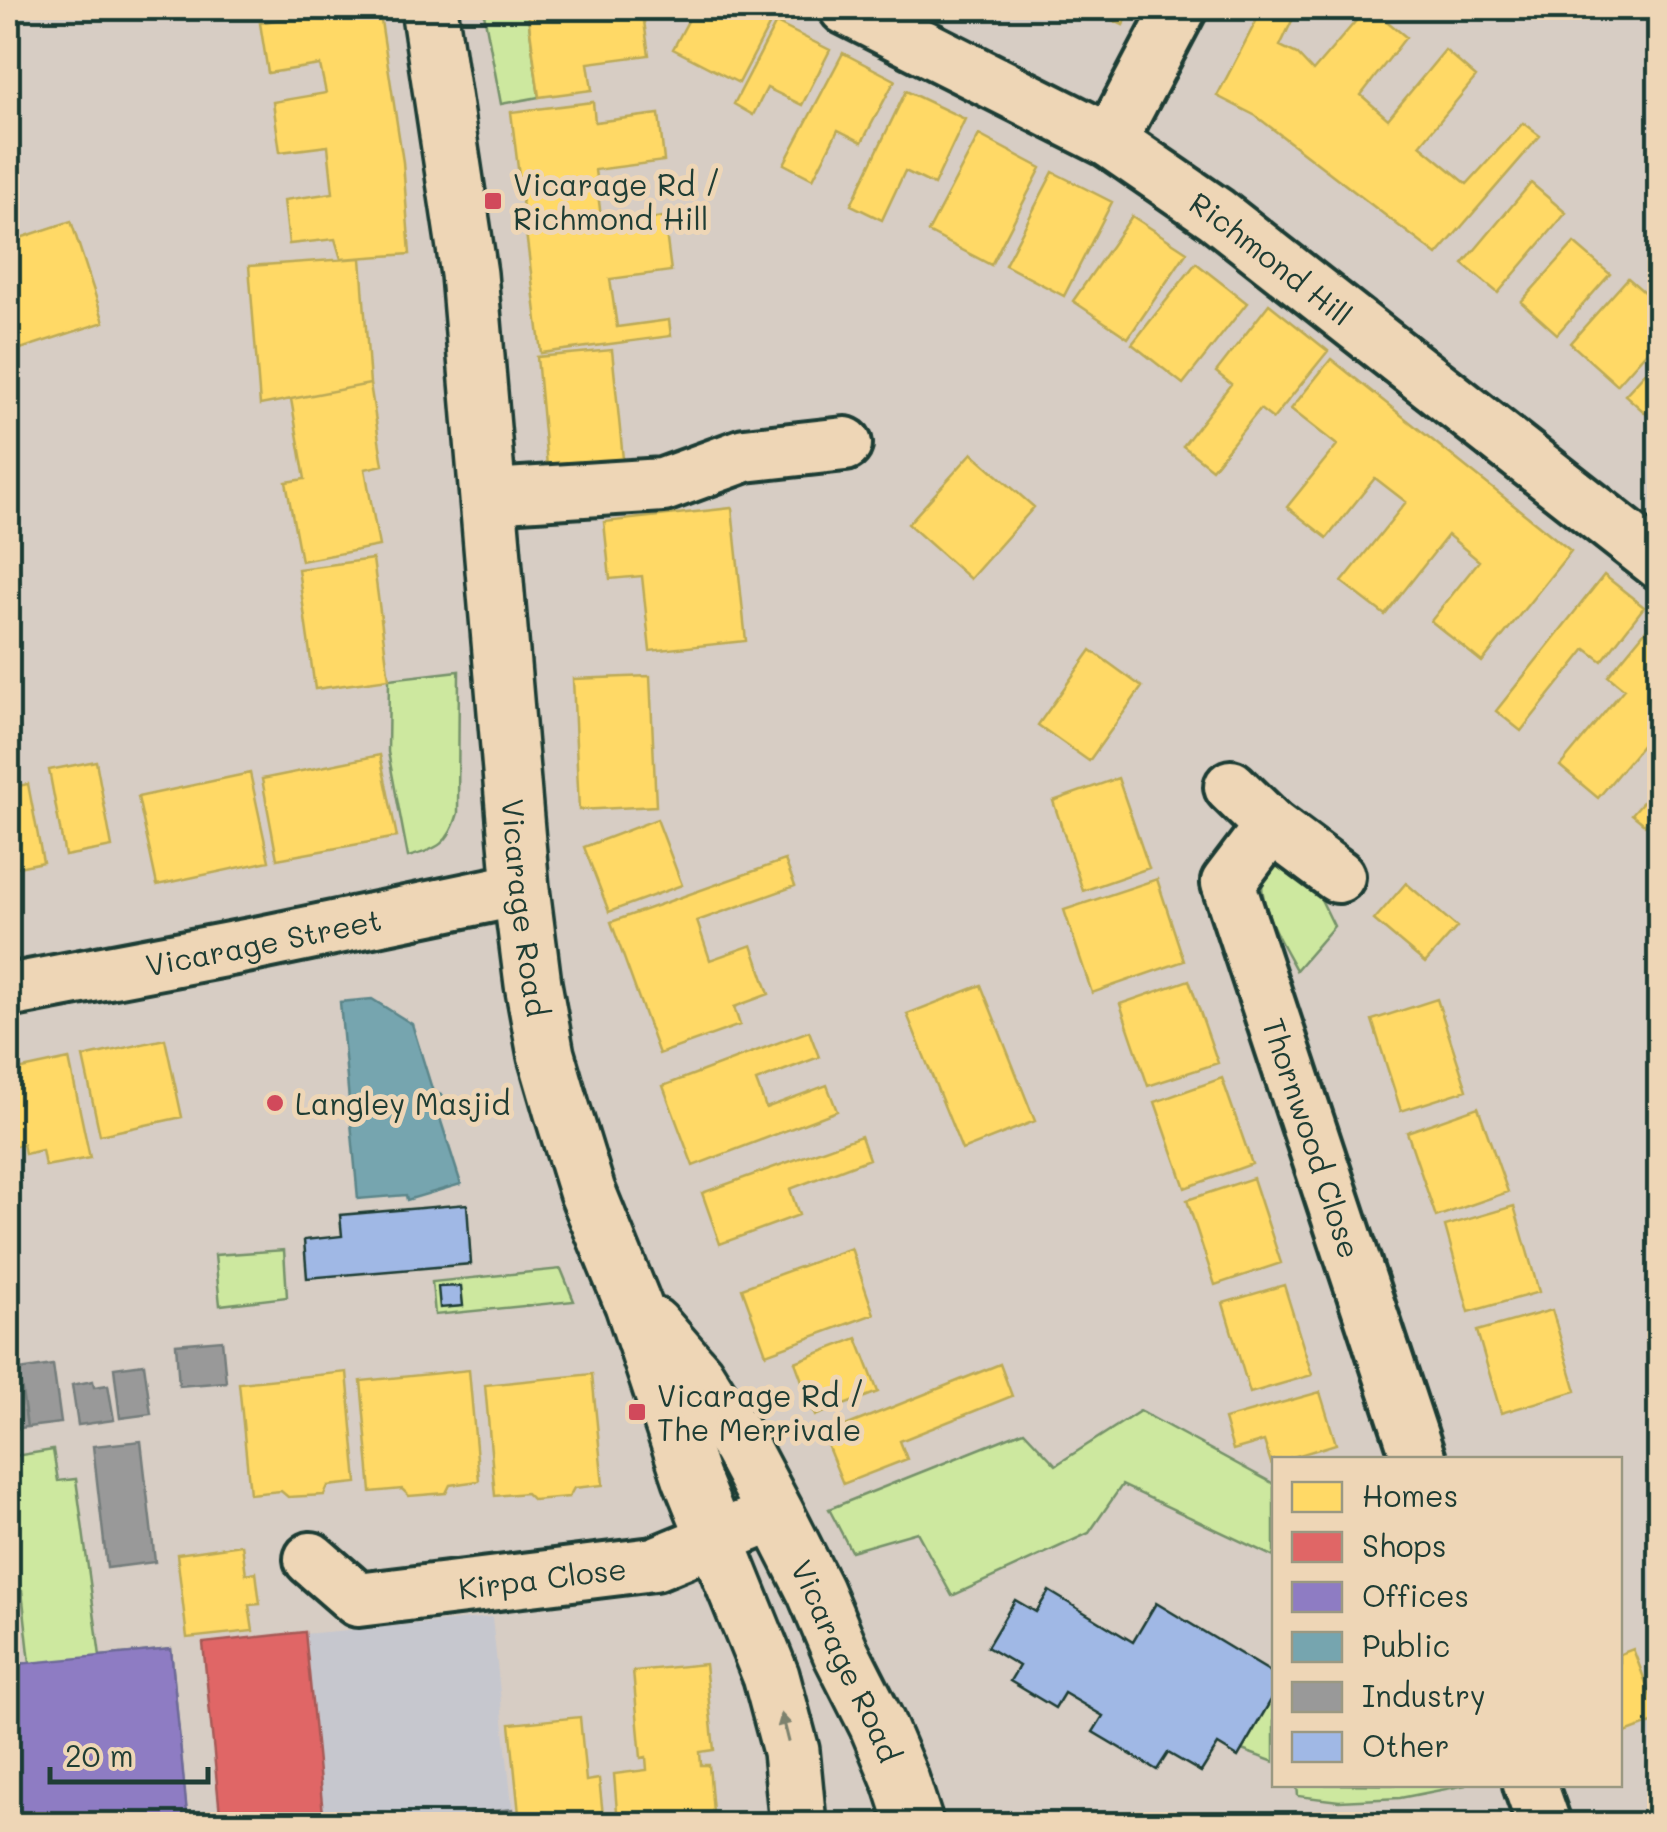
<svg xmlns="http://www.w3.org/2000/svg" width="1667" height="1832" font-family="Mali,sans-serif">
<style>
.built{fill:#c6c7ce}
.green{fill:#cde89f;stroke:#76926a;stroke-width:2.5}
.homes{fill:#ffd966;stroke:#bcaa57;stroke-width:2.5}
.shops{fill:#e06666;stroke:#a65a57;stroke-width:2.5}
.offices{fill:#8e7cc3;stroke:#6d6998;stroke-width:2.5}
.public{fill:#76a5af;stroke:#5c868a;stroke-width:2.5}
.industry{fill:#999;stroke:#747d7b;stroke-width:2.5}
.building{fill:#a0b8e5;stroke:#1f3d34;stroke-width:2.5}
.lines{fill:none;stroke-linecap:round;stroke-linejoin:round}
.minor-casing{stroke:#1f3d34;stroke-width:60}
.major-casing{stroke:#1f3d34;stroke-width:62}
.minor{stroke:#eed6b6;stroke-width:52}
.major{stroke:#eed6b6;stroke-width:55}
.oneway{fill:#7c826e}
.poi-dot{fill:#d1495b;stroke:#eed6b6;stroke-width:4}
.labels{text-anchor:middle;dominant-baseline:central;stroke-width:10;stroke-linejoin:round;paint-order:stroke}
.poi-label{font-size:30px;fill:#1f3d34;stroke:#eed6b6;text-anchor:start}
.street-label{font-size:30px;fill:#1f3d34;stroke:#eed6b6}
</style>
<rect width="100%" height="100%" fill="#d7cdc4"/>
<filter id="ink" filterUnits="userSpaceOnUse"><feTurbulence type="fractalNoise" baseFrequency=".01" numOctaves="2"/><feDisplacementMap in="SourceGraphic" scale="20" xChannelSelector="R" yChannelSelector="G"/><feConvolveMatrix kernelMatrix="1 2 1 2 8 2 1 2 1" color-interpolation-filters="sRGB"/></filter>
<g filter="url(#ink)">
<path class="built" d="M492,1617L514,1824H221L203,1643Z"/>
<path class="green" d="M483,8H527L539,97L501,104Z
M459,671L458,813C449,844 438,849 408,857L388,752L389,679Z
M1291,863L1313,883L1334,926L1296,970C1281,942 1260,910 1262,877L1273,865Z
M284,1250L287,1297L220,1305L215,1255Z
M561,1269L574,1301L435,1315L432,1282Z
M1140,1411L1274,1484V1557L1122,1485L1089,1533L952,1596L917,1532L851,1551L829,1509L1024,1431L1056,1465Z
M53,1450L58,1481L76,1479L100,1656L171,1649L187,1818L121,1824H8V1647L9,1664L30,1663L22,1591L8,1592V1457Z
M1274,1695V1762L1242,1750Z
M1297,1785V1784L1466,1785L1400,1798L1339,1801L1298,1796Z"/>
<path class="homes" d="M315,8H379L403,162L410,254L341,259L335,239L289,244L284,200L333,193L328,146L280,152L273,102L326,93L320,65L268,73L260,23L316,12Z
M527,8H642L649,55L588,63L592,90L539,97Z
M695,8H757L774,16L739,83L673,49Z
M1087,8H1131L1123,25Z
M1263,8H1298L1280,46L1297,54L1313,71L1367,8H1371L1406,37L1361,95L1388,119L1445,50L1476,77L1420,145L1467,184L1523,123L1540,136L1437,255L1256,116L1217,96Z
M776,23L830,50L802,105L767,88L753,115L734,104Z
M843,53L895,80L862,142L838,130L813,179L784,164Z
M906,91L965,119L934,185L905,171L882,220L851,205Z
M593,102L595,122L659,114L664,161L595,170L602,225L664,217L671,271L610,279L617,327L669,320L671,336L541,353L511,112Z
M979,135L1041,168L991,265L928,232Z
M1053,172L1112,202L1064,296L1005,265Z
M1531,183L1566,213L1498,293L1463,264Z
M1132,216L1187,252L1128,338L1073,301Z
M71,221L104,322L8,353V242Z
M1574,243L1610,274L1557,334L1521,302Z
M361,258L370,384L260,405L249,266Z
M1196,263L1247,303L1183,384L1132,344Z
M1628,278L1660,306V337L1617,385L1570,343Z
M1269,304L1328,351L1273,419L1260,409L1212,469L1183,446L1231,384L1216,372Z
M612,350L623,459L547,466L537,357Z
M1660,357V426L1625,395Z
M1331,359L1571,551L1482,662L1431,621L1479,561L1448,535L1385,615L1342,582L1406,502L1375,478L1327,538L1287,507L1337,445L1291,409Z
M370,384L383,465L365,469L379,546L301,561L286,482L305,479L291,399Z
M972,453L1034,507L970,579L908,524Z
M732,508L746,641L650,651L642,576L610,579L604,522Z
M373,559L389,679L315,689L298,569Z
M1604,575L1644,607L1602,661L1586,649L1521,731L1496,711Z
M1659,614L1660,724L1598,798L1560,766L1624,689L1608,676Z
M1091,650L1142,687L1089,761L1038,725Z
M650,676L656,806L579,810L573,679Z
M380,755L397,837L277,859L262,779Z
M96,761L112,847L65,856L49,770Z
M250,773L269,861L157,885L138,797Z
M1118,778L1149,868L1083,891L1053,801Z
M1660,782V837L1632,814Z
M28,784L43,862L8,869V788Z
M657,819L682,885L609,912L584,847Z
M785,860L795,886L697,921L710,960L752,945L769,994L734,1007L740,1025L659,1054L611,922Z
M1157,879L1184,961L1092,993L1064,910Z
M1406,883L1457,927L1425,963L1374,920Z
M1189,980L1218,1063L1148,1086L1120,1004Z
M981,985L1035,1121L962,1150L907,1014Z
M1437,999L1467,1090L1401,1111L1372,1020Z
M809,1031L819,1057L756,1081L766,1108L827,1085L837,1111L693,1166L663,1086Z
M165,1039L182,1117L100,1135L83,1057Z
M69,1059L90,1158L45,1166L42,1150L25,1154L23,1144L8,1148V1072Z
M1222,1078L1252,1164L1185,1188L1155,1102Z
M1478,1107L1508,1192L1436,1217L1407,1132Z
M861,1136L869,1159L790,1189L799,1215L720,1244L702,1193Z
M1253,1178L1281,1263L1215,1285L1187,1200Z
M1514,1206L1539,1292L1469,1312L1445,1226Z
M851,1248L874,1314L766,1354L742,1288Z
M1284,1285L1312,1375L1250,1393L1223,1303Z
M1552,1310L1576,1391L1501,1413L1477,1331Z
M857,1338L878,1392L815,1416L795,1362Z
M1000,1364L1012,1396L900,1441L907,1459L843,1484L823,1435Z
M469,1370L479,1481L450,1485L446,1493L409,1496L402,1489L371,1492L361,1381Z
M347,1372L357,1483L328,1486L324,1495L288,1497L281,1491L250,1494L239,1383Z
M592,1374L603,1485L574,1488L569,1497L533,1500L526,1493L495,1496L485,1385Z
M1320,1392L1336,1444L1283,1460H1274L1271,1463L1264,1441L1233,1450L1224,1419Z
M242,1545L246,1574L256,1572L260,1604L249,1605L253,1631L187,1638L177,1554Z
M1633,1649L1660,1720L1620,1735V1654Z
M705,1664L714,1750L700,1752L701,1765H709L714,1824H618L614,1774L647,1770L646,1757L641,1758L633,1671Z
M580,1717L586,1781L599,1779L604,1824H520L510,1724Z"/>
<path class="shops" d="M305,1632L324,1824H221L203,1643Z"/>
<path class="offices" d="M8,1647L9,1665L171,1649L188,1824H8Z"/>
<path class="public" d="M372,999L412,1024L433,1092L441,1095L444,1105L438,1112L461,1184L407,1200L406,1195L358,1199L340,1002Z"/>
<path class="industry" d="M222,1340L226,1382L179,1386L176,1344Z
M144,1364L151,1414L120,1418L114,1368Z
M53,1365L61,1423L27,1427L19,1370Z
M19,1370L27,1427L8,1430V1372Z
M93,1381L94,1387L108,1385L114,1420L78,1425L72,1385Z
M141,1441L155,1562L107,1568L93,1446Z
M513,1809L514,1824H470L469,1813Z"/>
<path class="building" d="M467,1204L471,1264L307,1278L304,1240L342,1236L340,1215Z
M461,1286L463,1306L440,1308L438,1287Z
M1049,1591L1133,1642L1156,1603L1274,1674V1695L1238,1757L1218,1745L1201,1772L1168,1753L1157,1770L1093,1732L1103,1716L1064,1693L1055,1708L1010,1681L1019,1666L987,1647L1015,1600L1036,1612Z"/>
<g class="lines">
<g class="minor-casing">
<g id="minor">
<path id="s1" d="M846,8L1110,141L1216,214L1660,563"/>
<path d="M1110,141L1180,8"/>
<path d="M489,496L663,485L745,455L845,444"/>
<path d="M1231,787L1271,826L1338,876"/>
<path id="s2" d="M1271,826L1228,883L1419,1460"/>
<path id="s3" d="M8,991L256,944L521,889"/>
<path id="s4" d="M311,1559L358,1600L654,1564L776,1514"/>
<path d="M1530,1784L1544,1824"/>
</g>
</g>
<g class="major-casing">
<g id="major">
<path id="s5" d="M429,8L469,274L521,889L533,984L546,1055L562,1110L587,1191L633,1304L691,1478L771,1676L791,1751L798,1824"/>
<path id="s6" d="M652,1325L696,1376L740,1446L776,1514L815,1591L841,1653L877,1724L901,1781L915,1824"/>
</g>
</g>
<use href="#minor" class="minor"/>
<use href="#major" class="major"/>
</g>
<defs><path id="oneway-solid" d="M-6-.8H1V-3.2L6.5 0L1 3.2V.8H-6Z" transform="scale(2.5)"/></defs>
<use class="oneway" href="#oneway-solid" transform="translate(785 1728) rotate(-104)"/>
</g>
<g class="poi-dot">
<rect x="483" y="191" width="20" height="20" rx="5"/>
<circle cx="275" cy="1103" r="10"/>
<rect x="627" y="1402" width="20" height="20" rx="5"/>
</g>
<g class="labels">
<g class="poi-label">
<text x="513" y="184">Vicarage Rd /<tspan x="513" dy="34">Richmond Hill</tspan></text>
<text x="295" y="1103">Langley Masjid</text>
<text x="657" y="1395">Vicarage Rd /<tspan x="657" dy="34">The Merrivale</tspan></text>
</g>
<g class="street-label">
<text stroke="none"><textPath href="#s1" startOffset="495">Richmond Hill</textPath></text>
<text stroke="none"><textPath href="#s5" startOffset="905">Vicarage Road</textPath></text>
<text stroke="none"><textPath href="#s3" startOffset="260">Vicarage Street</textPath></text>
<text stroke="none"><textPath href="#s2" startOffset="340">Thornwood Close</textPath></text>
<text stroke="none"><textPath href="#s4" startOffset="248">Kirpa Close</textPath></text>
<text stroke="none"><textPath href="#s6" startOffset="390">Vicarage Road</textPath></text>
</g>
</g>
<rect width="1667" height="1832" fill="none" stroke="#eed6b6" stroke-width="40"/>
<rect x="20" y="20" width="1627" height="1792" fill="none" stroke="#1f3d34" stroke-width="4" filter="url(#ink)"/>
<rect x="1272" y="1457" width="350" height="330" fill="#eed6b6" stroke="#9b9982" stroke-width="2.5"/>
<rect x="1292" y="1482" width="50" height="30" fill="#ffd966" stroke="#9b9982" stroke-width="2.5"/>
<text x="1362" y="1507" font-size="30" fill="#1f3d34">Homes</text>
<rect x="1292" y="1532" width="50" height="30" fill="#e06666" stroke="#9b9982" stroke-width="2.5"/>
<text x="1362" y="1557" font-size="30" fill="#1f3d34">Shops</text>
<rect x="1292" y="1582" width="50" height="30" fill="#8e7cc3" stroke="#9b9982" stroke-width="2.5"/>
<text x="1362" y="1607" font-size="30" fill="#1f3d34">Offices</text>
<rect x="1292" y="1632" width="50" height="30" fill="#76a5af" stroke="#9b9982" stroke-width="2.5"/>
<text x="1362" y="1657" font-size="30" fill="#1f3d34">Public</text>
<rect x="1292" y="1682" width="50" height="30" fill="#999999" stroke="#9b9982" stroke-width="2.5"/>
<text x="1362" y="1707" font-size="30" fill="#1f3d34">Industry</text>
<rect x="1292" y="1732" width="50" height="30" fill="#a0b8e5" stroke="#9b9982" stroke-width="2.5"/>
<text x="1362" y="1757" font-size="30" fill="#1f3d34">Other</text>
<path d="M50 1767v15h158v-15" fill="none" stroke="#1f3d34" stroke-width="5"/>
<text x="65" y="1767" font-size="30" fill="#1f3d34" stroke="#eed6b6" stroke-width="8" paint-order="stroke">20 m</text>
</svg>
